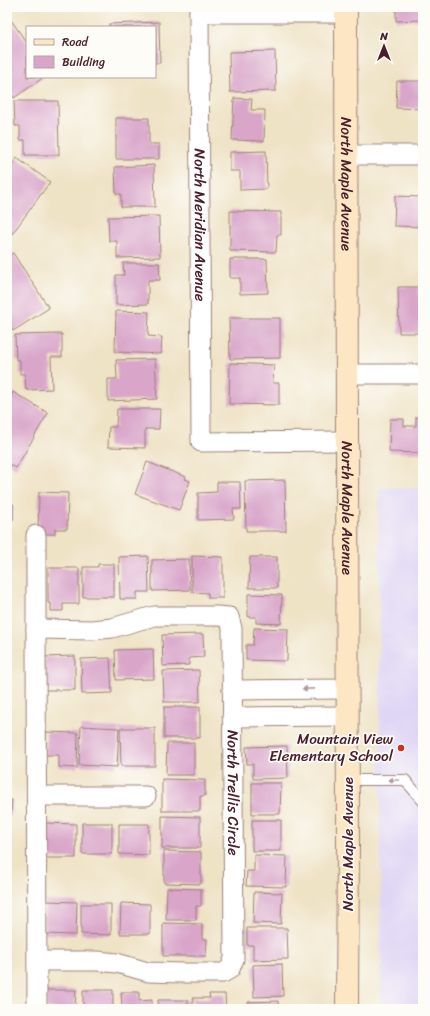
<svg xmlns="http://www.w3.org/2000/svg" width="430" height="1016" font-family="Sriracha,sans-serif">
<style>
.built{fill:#dfd5f5}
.building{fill:#d9a6ca}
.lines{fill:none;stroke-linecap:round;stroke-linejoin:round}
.lane-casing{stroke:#9c8178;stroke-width:12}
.street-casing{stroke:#9c8178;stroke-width:21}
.secondary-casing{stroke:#9c8178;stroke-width:24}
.lane{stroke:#fff;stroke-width:10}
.street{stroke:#fff;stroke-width:19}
.secondary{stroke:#fce6c4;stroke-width:22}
.oneway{fill:#ae9aa0}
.poi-dot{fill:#c8321e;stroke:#fdfcf7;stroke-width:1.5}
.labels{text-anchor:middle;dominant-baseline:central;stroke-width:3.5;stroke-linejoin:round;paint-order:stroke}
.street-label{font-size:15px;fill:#4a1f2b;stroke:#fdfcf7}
.poi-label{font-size:15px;fill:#4a1f2b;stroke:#fdfcf7;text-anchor:end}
</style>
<rect width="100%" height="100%" fill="#fdfcf7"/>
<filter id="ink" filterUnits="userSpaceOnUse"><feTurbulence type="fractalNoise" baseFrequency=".025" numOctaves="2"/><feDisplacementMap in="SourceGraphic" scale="8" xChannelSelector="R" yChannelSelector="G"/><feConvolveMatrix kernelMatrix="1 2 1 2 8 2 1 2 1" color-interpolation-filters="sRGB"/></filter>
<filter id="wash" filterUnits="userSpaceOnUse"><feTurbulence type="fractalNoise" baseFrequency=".012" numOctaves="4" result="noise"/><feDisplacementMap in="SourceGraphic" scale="16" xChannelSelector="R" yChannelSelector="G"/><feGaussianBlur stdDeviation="0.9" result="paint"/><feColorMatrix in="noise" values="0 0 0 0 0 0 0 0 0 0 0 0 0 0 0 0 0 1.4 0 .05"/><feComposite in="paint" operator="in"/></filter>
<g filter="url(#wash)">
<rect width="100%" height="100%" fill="#efe3c6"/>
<path class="built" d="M379,488H423V1009H381Z"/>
<g id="blocks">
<path class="building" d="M396,7H423V20L396,21Z
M11,20L27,43V77H44L14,98L7,87V22Z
M159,22L160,63H155V27H109V24Z
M275,51L276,91L230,92L229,52Z
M397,81H423V109L396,108Z
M234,98L252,99L251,110H265L264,141L232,140Z
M14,101H58L59,155H25V140H20V126H15Z
M116,118H149V144H159V159H116Z
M266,151L267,189L240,190V171H230V152Z
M17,158L50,182L12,234L7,230V171Z
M154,165L155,207H121V194H116L115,167Z
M395,196L423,197V227L394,226Z
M230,211L281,212V235H277L276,252L230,251Z
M159,216L160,257L117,258V241H109L108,217Z
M13,253L49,308L13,331L7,322V257Z
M230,259H267L268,293L240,294V278H230Z
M123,263H159L160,280H148V304L116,305V275H124Z
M398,287H418L419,299H423V333H399Z
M116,311L149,312L148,336L162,337L161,354L115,352Z
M229,318H280V358L230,359Z
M62,334V357H51L52,389L26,390L25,374H20V360H16L15,335Z
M155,359L157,399L108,401V379H117L116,360Z
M230,363L274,365L273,383H279V405L229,404Z
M13,392L48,413L16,468L7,463V403Z
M117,409H160L159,429H145V448L108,447L109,427H116Z
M416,417L423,418V453L389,452L390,419H404V426H416Z
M147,462L186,477L185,479L190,481L179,510L135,494Z
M285,480L286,531H246L245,481Z
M217,482H240L241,509H233L234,519L198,520V493L217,492Z
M39,492L68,493L67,529H55V534H38Z
M13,504V520H7V505Z
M148,556L149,592H137V599H120L119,557Z
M192,556L223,557V598H208V593L192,592Z
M250,557H277V588H249Z
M189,559L190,590L152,591V560Z
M98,564H114V597H83V567H98Z
M48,568H79V604H63V611H51V603H48Z
M248,594L282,595L281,624L256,623V617H248Z
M254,628L288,629L287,661L246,660V645H253Z
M203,634L204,657L189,658V665L163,666L162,635Z
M153,649L154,679L116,680L115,650Z
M75,656V690H45L44,657Z
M110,658L112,693L82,694L81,659Z
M199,670L200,702H164L163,671Z
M164,707H200V738H164Z
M81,726L119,728L117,767L79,765Z
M120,728H155V766H121Z
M46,732L78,733L77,768L59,767V755H46Z
M167,743H194V775H166Z
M287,746L288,778L253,779V764H247L246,747Z
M162,779L205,780V796H200V811H162Z
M252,783H281L280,814H252Z
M7,800H12L11,815H7Z
M162,816L200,817V848H162Z
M252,820H281V851H252Z
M46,823L76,824V858H46Z
M82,823H112V854H82Z
M119,824H149V855L119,854Z
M164,851L201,852V884L164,883Z
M254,855L287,856L286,887L246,886L247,871H254Z
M167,888L201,889V906H196V920H166Z
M254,892L282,893L281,924L253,923Z
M45,901L77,902L76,935L44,934Z
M121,903L150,904V934H120Z
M81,904H111V935L81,934Z
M163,923L202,924V939H207L206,956H163Z
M247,928H287L288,959L253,960V945H247Z
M282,964L283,996L254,997L253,965Z
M46,990H76L75,1009H46Z
M83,990H113V1009H83Z
M121,992H139V1001L152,1000V1009H122Z
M209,994H225L226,1009H193V998H210Z
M158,1000H188V1009H158Z
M278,1001L279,1009H248V1002Z"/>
</g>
</g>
<g filter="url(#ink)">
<use href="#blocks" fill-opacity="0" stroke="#9c8178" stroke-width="1"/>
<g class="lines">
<g class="lane-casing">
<path id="lane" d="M348,780H405L423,801"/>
</g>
<g class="street-casing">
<g id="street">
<path id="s1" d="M199,7L201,442L347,441"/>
<path d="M199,13H346"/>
<path d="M346,155H423"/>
<path d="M347,374H423"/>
<path d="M36,535V629"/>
<path d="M232,690L347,689"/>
<path d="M232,717L348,716"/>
<path d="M37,796H146"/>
<path id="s2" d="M37,1009L36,629L92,630L112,628L154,616H217L229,617L232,628L234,959L230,969L223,973H182L148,972L117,963L97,961H38"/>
</g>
</g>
<g class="secondary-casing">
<g id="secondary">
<path id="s3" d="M346,7L348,846L347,1009"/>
</g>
</g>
<use href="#lane" class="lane"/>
<use href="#street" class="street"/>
<use href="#secondary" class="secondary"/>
</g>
<defs><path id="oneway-solid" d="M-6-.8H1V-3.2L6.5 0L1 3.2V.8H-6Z"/></defs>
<g class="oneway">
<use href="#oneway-solid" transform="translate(308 689) rotate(179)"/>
<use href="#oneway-solid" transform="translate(394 780) rotate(180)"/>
</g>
</g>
<circle class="poi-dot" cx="401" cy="748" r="4"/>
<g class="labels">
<g class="street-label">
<text stroke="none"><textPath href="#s3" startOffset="177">North Maple Avenue</textPath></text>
<text stroke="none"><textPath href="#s1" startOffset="218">North Meridian Avenue</textPath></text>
<text stroke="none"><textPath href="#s3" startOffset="501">North Maple Avenue</textPath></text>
<text stroke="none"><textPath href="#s2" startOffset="751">North Trellis Circle</textPath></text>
<text transform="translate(348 844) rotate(-90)">North Maple Avenue</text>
</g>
<g class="poi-label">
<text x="393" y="739">Mountain View<tspan x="393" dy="17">Elementary School</tspan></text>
</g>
</g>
<rect width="430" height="1016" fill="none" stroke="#fdfcf7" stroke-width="24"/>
<rect x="26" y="26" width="130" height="52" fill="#fdfcf7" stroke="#b5a4a5"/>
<rect x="34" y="39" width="20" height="6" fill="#fce6c4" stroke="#b5a4a5"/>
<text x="62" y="46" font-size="12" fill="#4a1f2b">Road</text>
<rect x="34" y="56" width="20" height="12" fill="#d9a6ca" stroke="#b5a4a5"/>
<text x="62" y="66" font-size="12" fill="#4a1f2b">Building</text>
<g transform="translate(384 46)" stroke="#fdfcf7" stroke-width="3" paint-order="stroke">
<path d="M0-3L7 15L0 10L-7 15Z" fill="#4a1f2b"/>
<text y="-6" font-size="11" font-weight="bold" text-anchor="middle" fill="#4a1f2b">N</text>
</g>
</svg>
